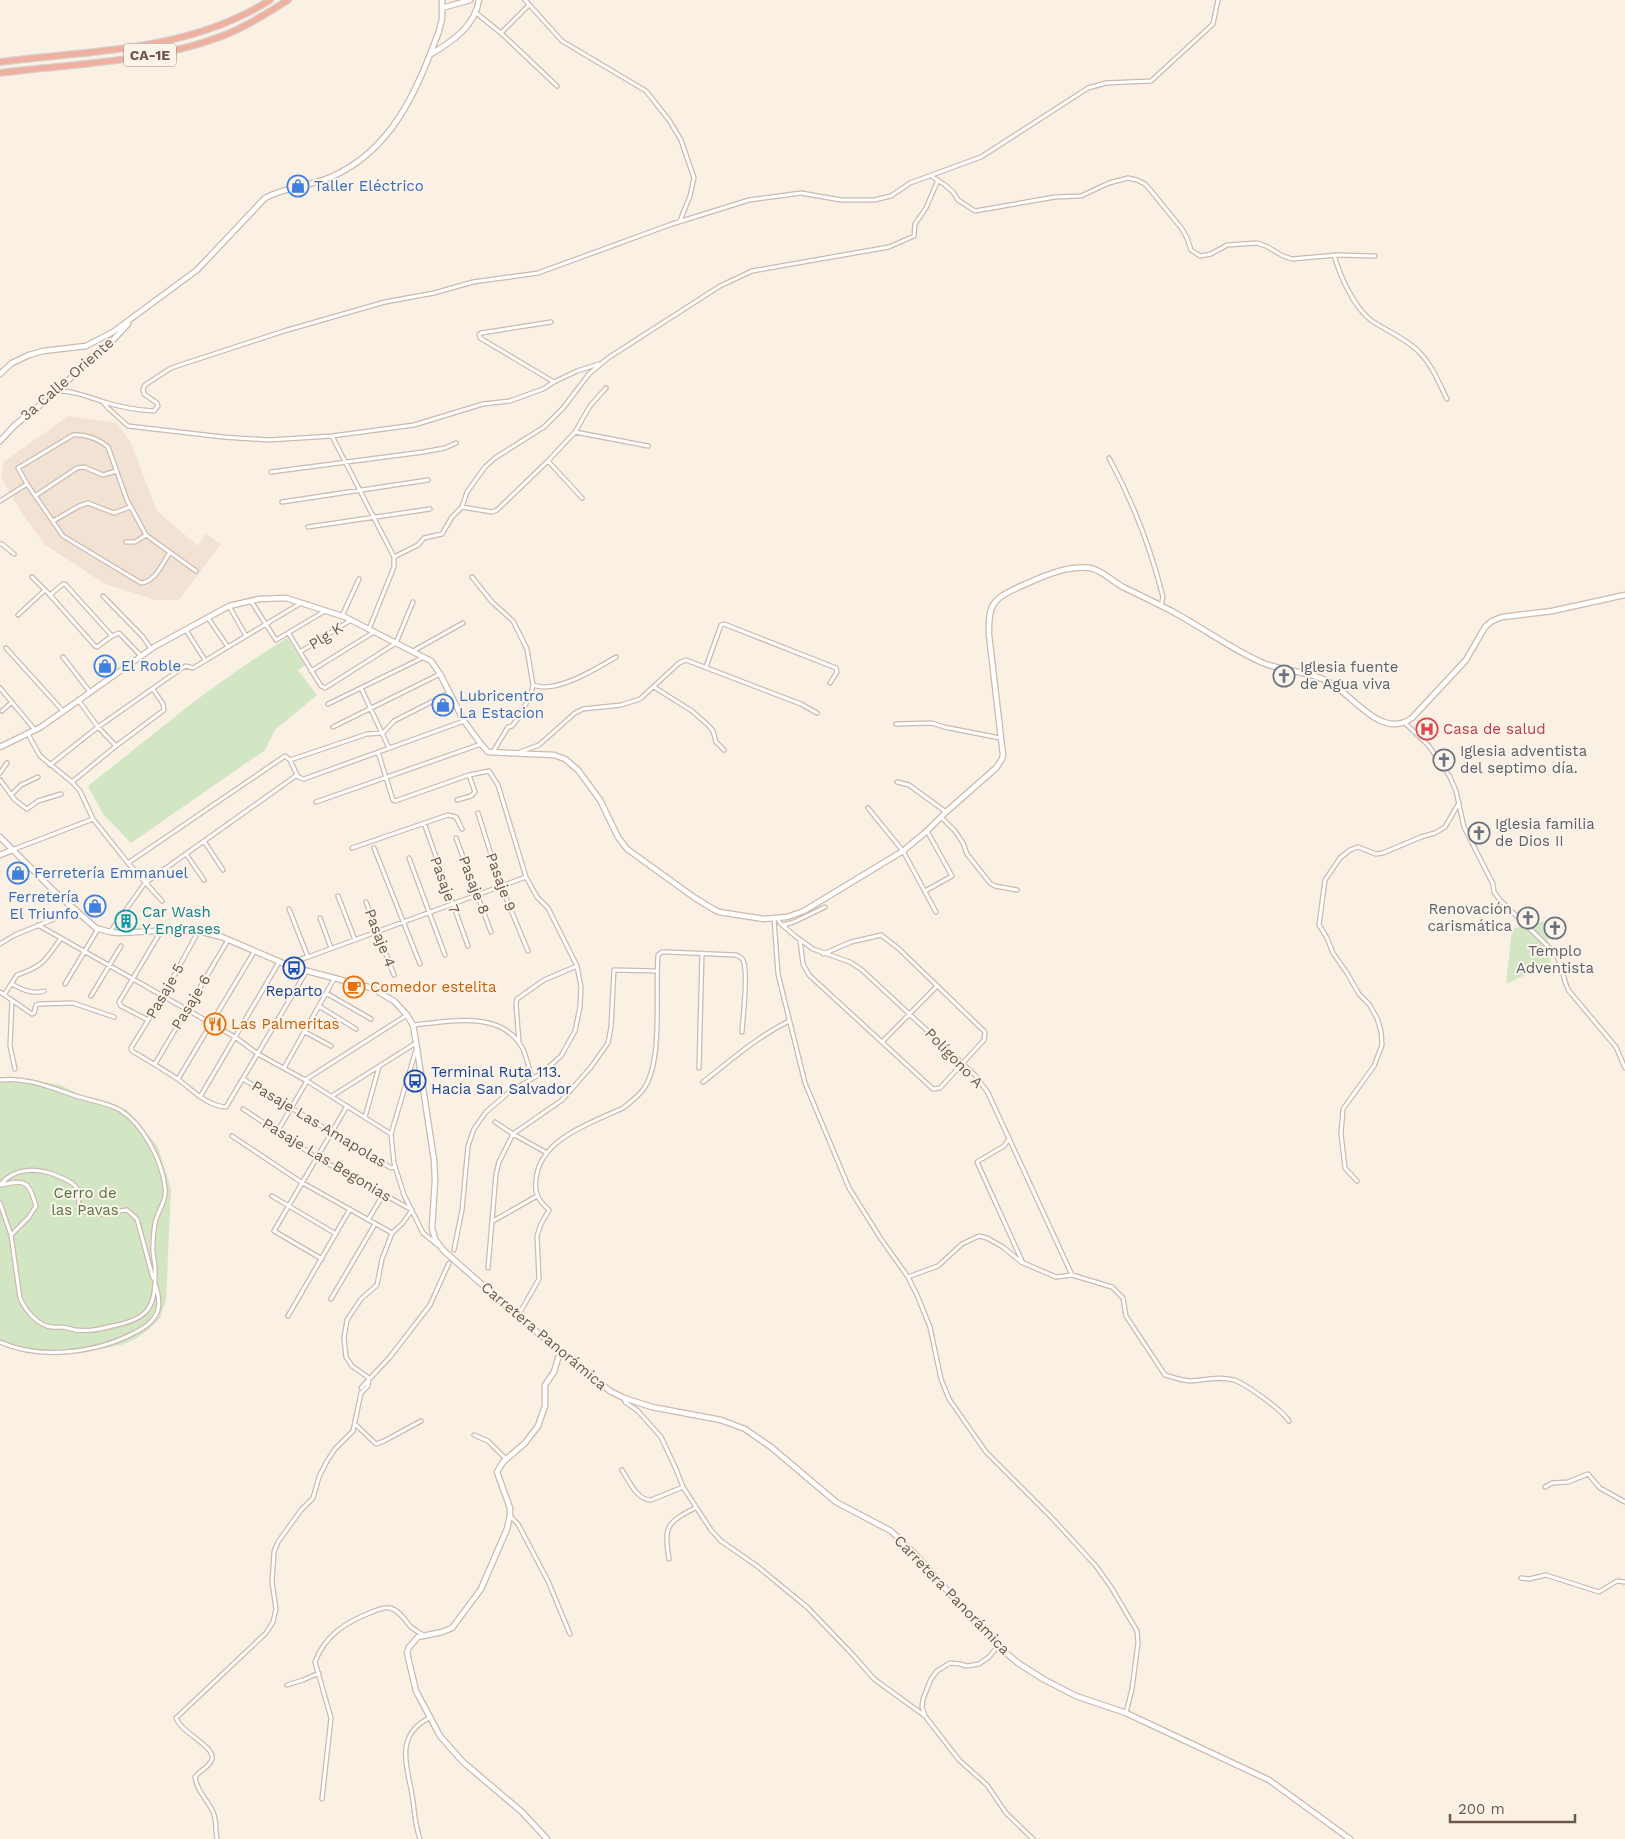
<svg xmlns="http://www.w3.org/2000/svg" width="1625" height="1839" font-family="'Work Sans',sans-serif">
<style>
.residential{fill:#f1e2d3}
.green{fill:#d3e6c4}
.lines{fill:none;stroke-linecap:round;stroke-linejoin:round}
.street-casing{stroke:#ccbaae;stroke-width:5.5}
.secondary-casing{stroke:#cfb9ac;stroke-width:7}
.highway-casing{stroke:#d7d0cd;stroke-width:8}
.street{stroke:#fff;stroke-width:3}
.secondary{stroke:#fff;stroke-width:4.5}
.highway{stroke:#efb09f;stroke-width:5.5}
.labels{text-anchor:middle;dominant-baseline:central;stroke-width:4;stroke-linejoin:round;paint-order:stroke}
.shield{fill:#fdf4e9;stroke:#9a867b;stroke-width:1}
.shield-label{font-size:14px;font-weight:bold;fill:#70574c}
.shop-label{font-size:15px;fill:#366cbe;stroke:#fdf4e9;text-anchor:start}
.street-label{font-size:15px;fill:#70574c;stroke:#fdf4e9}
.worship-label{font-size:15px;fill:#5b616d;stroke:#fdf4e9;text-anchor:start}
.health-label{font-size:15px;fill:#be3a42;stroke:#fdf4e9;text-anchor:start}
.culture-label{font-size:15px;fill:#0d838f;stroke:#fdf4e9;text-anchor:start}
.food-label{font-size:15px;fill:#c56008;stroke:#fdf4e9;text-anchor:start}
.transit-label{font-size:15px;fill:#164399;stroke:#fdf4e9}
.park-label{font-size:15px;fill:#557545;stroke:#fdf4e9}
</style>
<rect width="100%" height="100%" fill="#faf0e4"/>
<path class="residential" d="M68,416L117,423L131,443L157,511L198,546L205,534L221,544L179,600H156L105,584L44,544L22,513L1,477L4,462Z"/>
<path class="green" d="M287,638L305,665L298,670L317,695L275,730L265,750L131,843L103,814L88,786L191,704L239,669Z
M1545,921L1551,963L1506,984L1512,929Z
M0,1077L24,1078L60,1085L86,1097L127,1110L158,1147L171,1189L166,1300L160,1318L148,1330L135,1339L121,1345L64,1355L18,1351L0,1344Z"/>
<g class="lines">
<g class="street-casing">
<path id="street" d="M525,0L562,41L646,91L669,120L681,140L694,178L690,196L680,221
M476,13L501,33L557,86
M501,33L529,5
M931,176L945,185L953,192L958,200L975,211L1055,197L1081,196L1109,183L1128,178L1137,180L1145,184L1152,192L1182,229L1187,238L1191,250L1200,256L1211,254L1227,245L1257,243L1266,246L1283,256L1292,259L1337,255L1375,256
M1334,255C1340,276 1354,308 1372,321C1387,331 1407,339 1420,353C1432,365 1439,383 1447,399
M551,322L481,333L479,335L480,338L554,382L577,371L599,364
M58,391C75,391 88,397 104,402C120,407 137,410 154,411L158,406L157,403L144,394L143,389L145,385L171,368L284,331L385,302L434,293L473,282L538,273L672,224L749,200L801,193L841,200H874L891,196L910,183L981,157L1088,88L1106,83L1151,81L1213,24L1218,0
M103,402L108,408L128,426L223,437L269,440L332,436L414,425L483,404L510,401L543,389L554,382
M575,432L590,406L606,388
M332,436L394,557V567L369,629
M1109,458C1133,502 1151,549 1163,597L1161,606
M548,461L582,498
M271,472L423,452L445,448L456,443
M35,496L77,468L84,467L103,475L116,471
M0,501L27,484
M282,502L428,480
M462,507L492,512L497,510L548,461L575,432L648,446
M53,521L79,506L88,503L114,513L130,507
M308,527L430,509
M126,542H135L146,535
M0,544H2L14,554
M170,552C163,563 155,582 141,583L63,536L27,484L18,468L73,435C85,434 99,439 108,447L127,500L146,535L196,571
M394,557L418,545L424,538L442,534L452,517L462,507L467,492L485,467L495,458L544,427L563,408L589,374L608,358L720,286L752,271L889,247L914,236L915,224L926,208L938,180
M32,577L50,595
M472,577L492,602L513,621L527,649L533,685L531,694L519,717L512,726L508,727L493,752
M103,596L143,637L151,649
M251,601L276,640L325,611
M229,606L246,636
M18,615L45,590
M342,616L359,579
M208,618L228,647
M186,630L205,660
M289,634L321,686L325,688L396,643L413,602
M112,636L97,647L95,646L50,595L63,584H65L112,636L119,633L141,656
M6,648L63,711
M413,651L463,623
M300,652L351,620
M63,657L90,692
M706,667L721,625L724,624L836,668L837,672L830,683
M311,671L374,632
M533,685C556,694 596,669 616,657
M654,687L692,711L709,726L713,731L716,742L724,750
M0,688L35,730
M361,688L389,748
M328,704L424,657
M2,711L12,702
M1405,723L1429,746L1450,777L1456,791L1464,827L1493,884L1494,892L1500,900L1555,953C1563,965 1562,978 1569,991L1616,1047L1625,1068
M896,724L932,723L944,727L1000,738
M333,727L440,674
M28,734L40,756L72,782L80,791L93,819L128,863L162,901
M116,746L164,710L163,704L153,689
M378,752L393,800L395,801L469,775L489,771L498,785L526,877L537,897L548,908L577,966L581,987L580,1007L575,1031L561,1056L542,1073L508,1093L486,1112L474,1129L468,1146L462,1210L454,1250
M520,752L539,745L575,713L583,709L621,705L640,699L679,663L686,660L801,704L817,713
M290,760L367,734L383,733L394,721L449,693
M50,765L98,727L182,668L186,666L193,668L301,603
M0,773L7,763
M0,780L15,800L27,809L38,801L61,794
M72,782L116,746L98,727L79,701
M897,782L909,785L946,812
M11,795L21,785L38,777
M457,800L471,796L475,792L469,775
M316,802L481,744
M868,808L903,851L936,912
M478,813L501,886L528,951
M941,817L955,831L963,843L967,854L990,883L995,886L1017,890
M424,823L468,946
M456,838L491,932
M204,841L223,870
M352,848L448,815L456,817L462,829
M374,848L420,964
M12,850L93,819
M186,854L204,880
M409,858L445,955
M128,863L285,756L290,760L298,777L304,779L464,721
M925,891L952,876L927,831
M338,896L355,940
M366,902L394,975
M289,909L308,957
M320,918L331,948
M774,919L778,974L805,1083L849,1188L881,1239L908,1277L917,1295L930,1327L941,1379L949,1399L986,1452L1053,1519L1096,1566L1111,1587L1137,1631L1138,1643L1132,1689L1126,1713
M778,919L780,923L795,936L813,949L850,962L862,970L975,1075L988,1093L1072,1275
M38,925L235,1037L258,1054L307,1081L391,1134
M783,925L794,922L825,907
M110,932L145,883L297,775
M198,932L163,996L131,1048L132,1051C147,1060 161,1068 176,1078C191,1088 206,1106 226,1107L306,972
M800,940L803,964L809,975L933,1089L940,1088L984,1040L985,1032L898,948L881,935L851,942L823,954
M0,944L15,935L76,910
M292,967L298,960L308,957L526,877
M12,984C22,990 33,995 44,991
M65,984L98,929
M0,992L32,1014L34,1013L36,1005L39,1004L73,1003L114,1017
M326,993L371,1019
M4,995L17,975C43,966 45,961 61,938
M91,996L121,946
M12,1000L10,1046L15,1069
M319,1006L356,1029
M148,1020L121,1006L119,1002L161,931
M413,1025C450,1022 502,1009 523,1049C527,1058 529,1069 532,1079
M305,1032L331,1046
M519,1042L516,1004L517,999L544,980L577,966
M882,1042L937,986
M416,1050L391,1134L394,1163L404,1195L423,1233L439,1246
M155,1064L228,940
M284,1068L334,979
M699,1068L702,953
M178,1079L254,952
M243,1079L391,1168L395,1167
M0,1080C25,1077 47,1086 70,1094C86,1100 106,1102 120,1110C143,1124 162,1161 165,1187C167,1201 158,1210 155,1223C154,1230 153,1238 153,1246C152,1253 155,1261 155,1268C156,1307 150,1319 112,1326C97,1330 82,1333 67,1328C62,1326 58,1328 52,1327C38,1326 25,1310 20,1298L11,1235
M305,1080L407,1015
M703,1082C731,1060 757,1037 789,1021
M332,1096L416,1043
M200,1097L279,962
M365,1117L379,1067
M495,1122L513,1134L547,1153
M277,1132L307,1081
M232,1136L301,1182L392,1233
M1009,1139L1004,1146L977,1162L1022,1261
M1357,1181L1345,1168L1341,1134L1343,1109L1374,1066L1382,1045L1381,1031L1377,1018L1369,1004L1359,994L1347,973L1333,953L1327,938L1319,925L1325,880L1340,858L1350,850L1358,847L1376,854L1383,853L1421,837L1435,833L1445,827L1459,803
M0,1185C15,1166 40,1168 60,1177C65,1179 73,1183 76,1187C82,1195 74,1206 85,1212C95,1218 115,1211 127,1210L137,1219L153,1278
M272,1196L336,1234
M0,1203L11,1235L29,1217L36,1206C29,1181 25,1179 1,1185
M368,1220L383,1195
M493,1221L537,1196
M322,1259L274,1231L347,1106
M488,1268L496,1174L499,1162L513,1134L562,1100L591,1067L608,1043L611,1027L614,970L657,971
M908,1277L938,1266L962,1244L979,1236L987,1238L1003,1247L1021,1262L1056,1277L1072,1275L1112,1287L1123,1298L1126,1316L1165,1375C1173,1377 1183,1381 1191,1381C1205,1380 1219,1376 1234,1380C1246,1384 1282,1410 1289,1421
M331,1299L375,1224
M288,1316L350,1209
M518,1316L539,1279L537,1236L541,1224L549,1210C539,1201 534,1194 536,1180C539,1139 591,1123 623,1108C631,1102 640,1095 645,1087C663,1058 655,991 658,955L662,952H667L736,955C740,957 743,958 744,963C748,978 743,1015 742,1032
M0,1342C40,1360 96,1353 134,1333C144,1328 154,1322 158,1310C160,1301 158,1292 155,1284
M361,1388L390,1357L430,1305L449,1263
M624,1398L625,1402L638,1411L661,1437L676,1469L683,1487L711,1530L721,1541L757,1566L807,1607L853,1655L874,1679L925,1716
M355,1424L376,1444L384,1441L421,1421
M474,1435L488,1441L506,1459
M622,1470C629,1481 637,1500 651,1500L683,1487
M1545,1487L1552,1483L1568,1482L1588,1474L1600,1488L1625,1502
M510,1516L518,1524L548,1581L570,1634
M669,1559C664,1526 666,1523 695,1508
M1521,1578L1529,1579L1546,1575L1599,1592L1617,1581L1625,1582
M998,1646L989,1657L979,1664L967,1666L960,1664L950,1663L937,1671L931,1679L923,1699L922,1707L925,1716L959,1760L987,1785L1006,1813L1033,1839
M287,1685L303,1680L319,1673
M322,1799L331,1718L315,1662C325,1635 346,1622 372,1612C377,1610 384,1607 390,1608C399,1610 405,1620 410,1626C414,1630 419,1632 423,1635
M217,1839C215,1830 217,1820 213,1812C207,1798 198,1794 195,1777C200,1770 210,1767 212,1759C215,1746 181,1733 176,1718L266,1633L273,1622L276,1609L272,1582L274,1552L278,1542L301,1510L313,1498L319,1477L327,1461L335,1449L353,1431L361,1393L368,1386L369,1378L352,1366L346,1357L344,1338L347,1320L361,1299L377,1285L382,1259L392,1233L402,1224L412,1210L316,1157L243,1109
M420,1839C415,1824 415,1816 413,1801C409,1770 392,1737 429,1718"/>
</g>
<g class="secondary-casing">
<path id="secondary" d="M442,8L470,0
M431,54C453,41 475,26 479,0
M0,374L12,363L29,355L43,351L86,346L113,332L197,270L265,198C286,187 310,186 331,177C393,150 417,90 439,31L442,19V0
M0,441L15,425L58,391L89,359L114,339L128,324
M0,747L41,727L154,647L229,606L259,599L286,598L345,617L431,661L440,674L464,721L481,744L488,752L554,755L565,759L578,770L600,800L618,837L627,849L695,898L713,909L719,912L764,919L787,917L804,911L903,851L927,831L946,812L996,768L1002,759L1003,755L989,635C988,603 993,599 1021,586C1042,577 1066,565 1090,568C1102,570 1112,581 1123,587C1141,596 1159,604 1177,614C1206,630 1233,650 1263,663C1283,671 1306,671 1325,680C1352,692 1380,741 1412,718L1466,660L1485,627L1492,621L1502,617L1552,611L1625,595
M0,837L57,894L96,928L110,932L119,933L174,930L202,932L222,937L292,967L372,988L394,1001L407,1015L413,1025L416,1042L434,1160L435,1180L432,1228L435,1239L444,1251L521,1319L610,1391L624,1398L652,1407L721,1420L745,1429L771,1447L836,1502L891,1531L916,1555L981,1629L998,1646L1018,1663L1043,1679L1076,1696L1126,1713L1269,1780L1350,1839
M0,855L12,850
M547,1839L522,1812L463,1762L440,1736L416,1691L407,1653L409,1647L418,1637L442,1632L452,1628L481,1589L507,1529L510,1516V1508L497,1472L503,1462L525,1443L538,1426L545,1406V1385L554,1372L558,1358L562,1353"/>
</g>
<g class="highway-casing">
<path id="highway" d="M0,62C92,50 188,52 270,0
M0,73C75,63 154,63 225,35C247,26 268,13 288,0"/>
</g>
<use href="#street" class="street"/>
<use href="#secondary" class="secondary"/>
<use href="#highway" class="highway"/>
</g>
<defs>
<g id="shop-ring" transform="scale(1.125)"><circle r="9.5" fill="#fdf4e9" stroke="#3f7fe0" stroke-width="1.5"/><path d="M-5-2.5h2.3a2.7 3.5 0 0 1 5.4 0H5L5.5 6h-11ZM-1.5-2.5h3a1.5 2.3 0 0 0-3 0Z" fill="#3f7fe0"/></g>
<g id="church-ring" transform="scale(1.125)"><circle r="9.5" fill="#fdf4e9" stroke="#6b7280" stroke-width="1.5"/><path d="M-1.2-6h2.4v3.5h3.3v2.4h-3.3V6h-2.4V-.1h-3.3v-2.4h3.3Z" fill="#6b7280"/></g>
<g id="hospital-ring" transform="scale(1.125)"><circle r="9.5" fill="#fdf4e9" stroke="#e0444e" stroke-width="1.5"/><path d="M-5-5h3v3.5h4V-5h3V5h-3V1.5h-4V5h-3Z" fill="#e0444e"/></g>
<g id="building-ring" transform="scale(1.125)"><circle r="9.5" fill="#fdf4e9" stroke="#0f9aa8" stroke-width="1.5"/><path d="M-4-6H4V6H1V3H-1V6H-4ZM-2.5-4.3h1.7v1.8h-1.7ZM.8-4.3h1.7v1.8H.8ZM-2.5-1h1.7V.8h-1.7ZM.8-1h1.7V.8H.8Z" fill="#0f9aa8"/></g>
<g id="bus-ring" transform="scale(1.125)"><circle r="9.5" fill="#fdf4e9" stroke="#1a4fb4" stroke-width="1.5"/><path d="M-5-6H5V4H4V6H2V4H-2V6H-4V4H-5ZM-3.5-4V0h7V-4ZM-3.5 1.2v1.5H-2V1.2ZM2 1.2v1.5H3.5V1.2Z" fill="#1a4fb4"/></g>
<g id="cafe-ring" transform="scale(1.125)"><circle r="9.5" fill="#fdf4e9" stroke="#e8710a" stroke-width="1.5"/><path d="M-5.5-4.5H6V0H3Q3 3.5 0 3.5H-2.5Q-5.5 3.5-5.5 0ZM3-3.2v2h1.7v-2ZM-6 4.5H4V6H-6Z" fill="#e8710a"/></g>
<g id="restaurant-ring" transform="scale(1.125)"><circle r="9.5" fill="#fdf4e9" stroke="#e8710a" stroke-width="1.5"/><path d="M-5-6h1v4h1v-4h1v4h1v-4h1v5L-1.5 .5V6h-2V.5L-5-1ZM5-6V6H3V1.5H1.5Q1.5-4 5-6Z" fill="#e8710a"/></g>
</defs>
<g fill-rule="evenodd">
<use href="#shop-ring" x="298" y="186"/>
<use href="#shop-ring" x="105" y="666"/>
<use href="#church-ring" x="1284" y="676"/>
<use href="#shop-ring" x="443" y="705"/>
<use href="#hospital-ring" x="1427" y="729"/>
<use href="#church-ring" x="1444" y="760"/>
<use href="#church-ring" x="1479" y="833"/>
<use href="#shop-ring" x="18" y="873"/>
<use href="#shop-ring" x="95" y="906"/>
<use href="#church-ring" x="1528" y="918"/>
<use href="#building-ring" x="126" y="921"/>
<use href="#church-ring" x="1555" y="928"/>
<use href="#bus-ring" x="294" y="968"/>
<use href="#cafe-ring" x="354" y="987"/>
<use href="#restaurant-ring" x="215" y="1024"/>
<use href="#bus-ring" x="415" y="1081"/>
</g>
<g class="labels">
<rect class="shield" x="124" y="43.5" width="52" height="23" rx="4"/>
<g class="shield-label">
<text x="150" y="55">CA-1E</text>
</g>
<g class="shop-label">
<text x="314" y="186">Taller Eléctrico</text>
<text x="121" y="666">El Roble</text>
<text x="459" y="696">Lubricentro<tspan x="459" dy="17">La Estacion</tspan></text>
<text x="34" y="873">Ferretería Emmanuel</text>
<text x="79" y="897" text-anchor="end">Ferretería<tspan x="79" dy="17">El Triunfo</tspan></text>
</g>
<g class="street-label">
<text transform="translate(67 379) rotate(-41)">3a Calle Oriente</text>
<text transform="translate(326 636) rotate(-32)">Plg K</text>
<text transform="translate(501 882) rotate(70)">Pasaje 9</text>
<text transform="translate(445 885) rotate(70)">Pasaje 7</text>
<text transform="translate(474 885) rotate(69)">Pasaje 8</text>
<text transform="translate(380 938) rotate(69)">Pasaje 4</text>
<text transform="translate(165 991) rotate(-60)">Pasaje 5</text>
<text transform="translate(191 1002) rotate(-59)">Pasaje 6</text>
<text transform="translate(954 1058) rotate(46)">Polígono A</text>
<text transform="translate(319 1124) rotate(31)">Pasaje Las Amapolas</text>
<text transform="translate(327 1160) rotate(31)">Pasaje Las Begonias</text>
<text transform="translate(544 1336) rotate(40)">Carretera Panorámica</text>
<text transform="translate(952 1595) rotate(46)">Carretera Panorámica</text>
</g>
<g class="worship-label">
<text x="1300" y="667">Iglesia fuente<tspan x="1300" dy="17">de Agua viva</tspan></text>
<text x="1460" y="751">Iglesia adventista<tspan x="1460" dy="17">del septimo día.</tspan></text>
<text x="1495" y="824">Iglesia familia<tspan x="1495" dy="17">de Dios II</tspan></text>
<text x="1512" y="909" text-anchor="end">Renovación<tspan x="1512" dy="17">carismática</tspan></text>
<text x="1555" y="951" text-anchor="middle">Templo<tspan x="1555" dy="17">Adventista</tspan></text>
</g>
<g class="health-label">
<text x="1443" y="729">Casa de salud</text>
</g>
<g class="culture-label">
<text x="142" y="912">Car Wash<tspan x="142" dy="17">Y Engrases</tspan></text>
</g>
<g class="food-label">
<text x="370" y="987">Comedor estelita</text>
<text x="231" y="1024">Las Palmeritas</text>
</g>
<g class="transit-label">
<text x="294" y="991">Reparto</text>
<text x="431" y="1072" text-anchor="start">Terminal Ruta 113.<tspan x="431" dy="17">Hacia San Salvador</tspan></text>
</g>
<g class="park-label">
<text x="85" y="1193">Cerro de<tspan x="85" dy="17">las Pavas</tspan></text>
</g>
</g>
<path d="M1450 1814v8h125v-8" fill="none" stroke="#70574c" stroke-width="2.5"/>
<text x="1458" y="1814" font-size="15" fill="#70574c" stroke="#fdf4e9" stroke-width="4" paint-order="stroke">200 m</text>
</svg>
